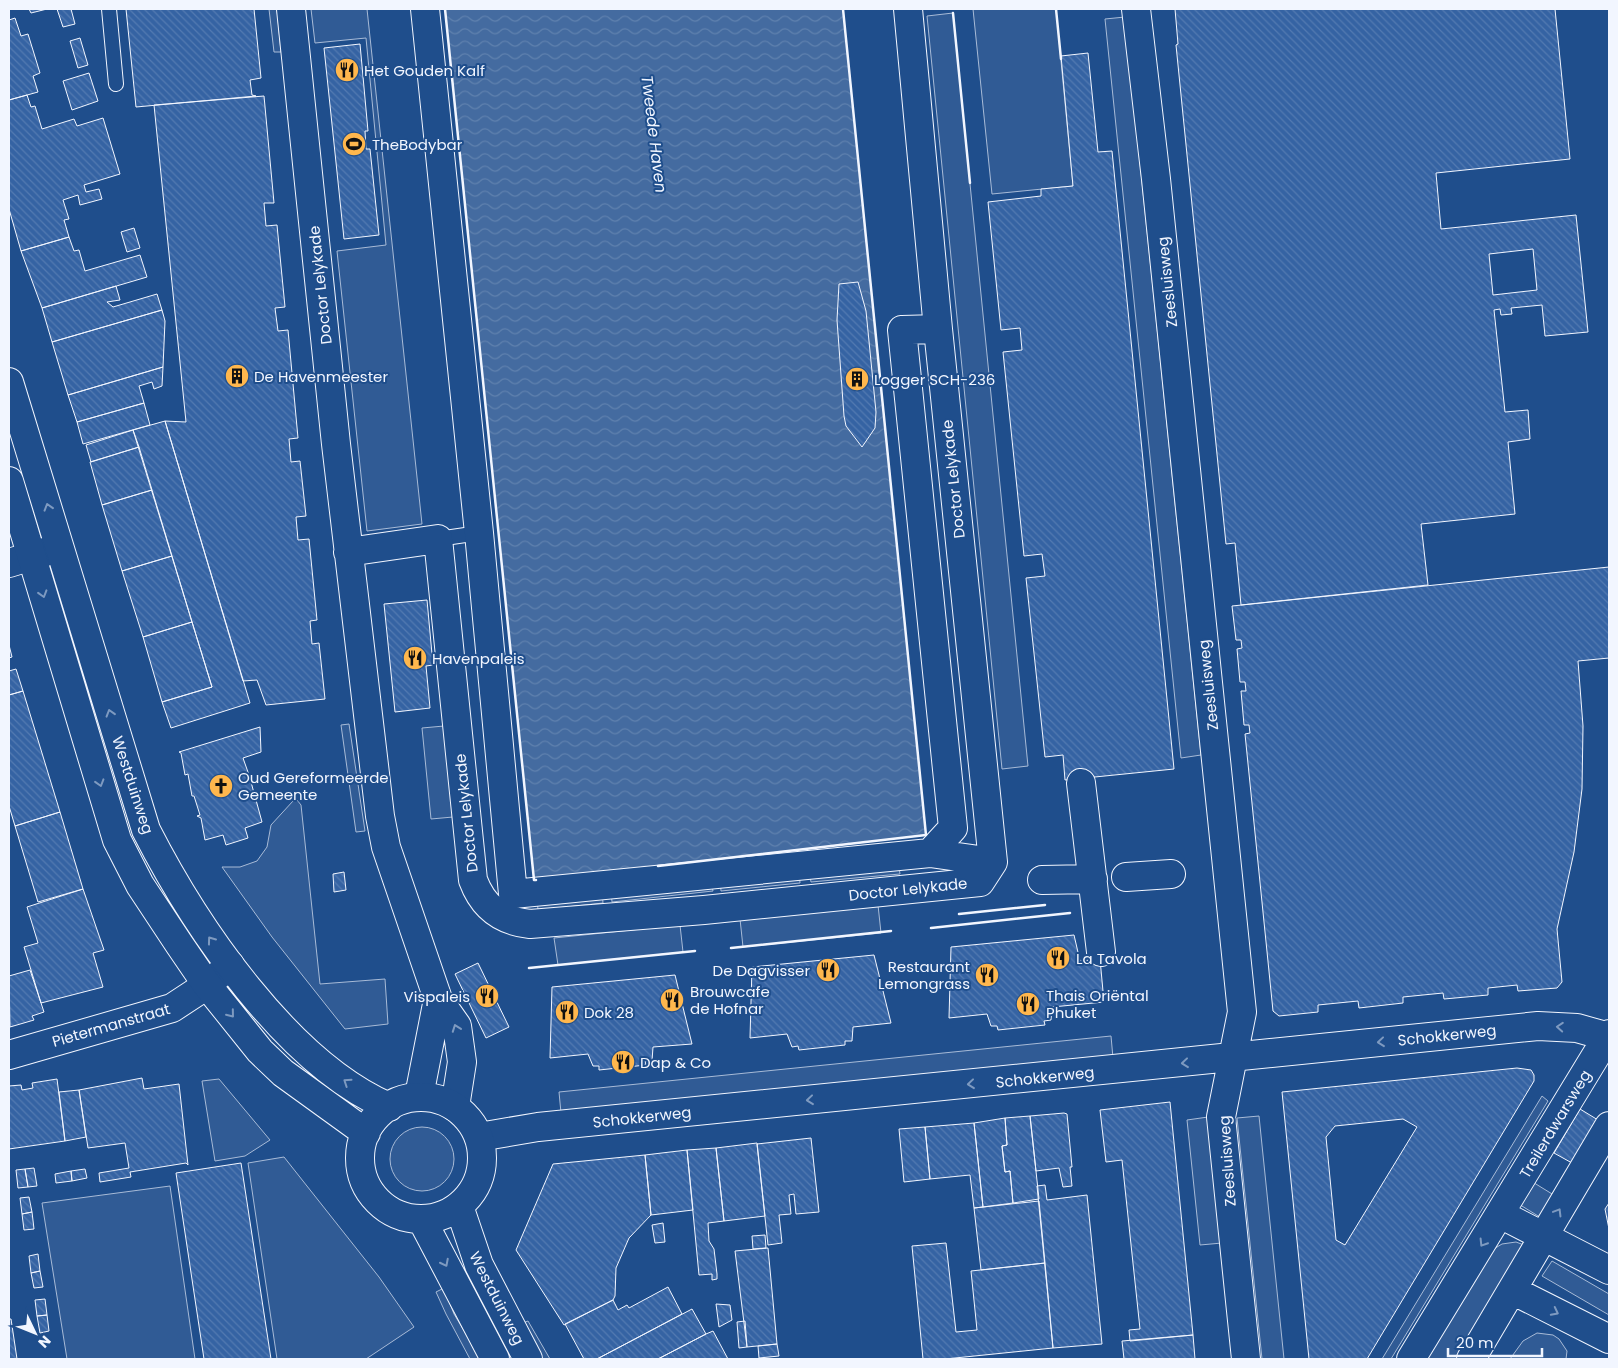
<svg xmlns="http://www.w3.org/2000/svg" width="1618" height="1368" font-family="Poppins,sans-serif">
<style>
.built{fill:#305b95;stroke:#a8bbd7}
.water{fill:url(#water-waves);stroke:#a8bbd7}
.building{fill:url(#building-back-hatch);stroke:#f2f6ff;fill-rule:evenodd}
.lines{fill:none;stroke-linecap:round;stroke-linejoin:round}
.lane-casing{stroke:#f2f6ff;stroke-width:16}
.street-casing{stroke:#f2f6ff;stroke-width:30}
.secondary-casing{stroke:#f2f6ff;stroke-width:30}
.lane{stroke:#1f4e8c;stroke-width:14}
.street{stroke:#1f4e8c;stroke-width:28}
.secondary{stroke:#1f4e8c;stroke-width:28}
.wall{stroke:#f2f6ff;stroke-width:2.5}
.oneway{stroke:#7e9ac0}
.labels{text-anchor:middle;dominant-baseline:central;stroke-width:4;stroke-linejoin:round;paint-order:stroke}
.poi-label{font-size:15px;fill:#f2f6ff;stroke:#1f4e8c;text-anchor:start}
.street-label{font-size:15px;fill:#f2f6ff;stroke:#1f4e8c}
.water-label{font-size:16px;font-style:italic;fill:#f2f6ff;stroke:#1f4e8c}
</style>
<defs>
<pattern id="water-waves" width="16" height="10" patternUnits="userSpaceOnUse" patternTransform="scale(1.25)"><rect width="16" height="10" fill="#446ba0"/><path d="M0 5q4-4 8 0t8 0" fill="none" stroke="#5f81ae"/></pattern>
<pattern id="building-back-hatch" width="6" height="6" patternUnits="userSpaceOnUse" patternTransform="scale(1.25)"><rect width="6" height="6" fill="#3563a3"/><path d="M-1 5l2 2M0 0l6 6M5-1l2 2" fill="none" stroke="#537ab1"/></pattern>
</defs>
<rect width="100%" height="100%" fill="#1f4e8c"/>
<path class="built" d="M269,9H277L281,52H274Z
M311,9H367L422,524L367,531L337,251L386,245L366,38L315,43Z
M973,9H1056L1073,186L992,194Z
M953,13L1028,766L1002,769L927,16Z
M1125,17L1201,755L1181,758L1105,19Z
M349,724L365,831L356,832L341,725Z
M444,726L453,817L431,819L422,728Z
M297,800L301,805L320,984L385,979L388,1024L345,1029L272,937L222,867H240L257,861L267,847L271,825L293,801Z
M898,861L900,874L811,882L809,870Z
M799,871L800,883L721,891L720,879Z
M711,879L713,891L612,902L611,890Z
M602,891L603,903L538,910L537,898Z
M878,905L881,933L743,947L740,919Z
M680,925L683,952L558,965L554,938Z
M1111,1036L1113,1058L561,1113L559,1092Z
M219,1079L270,1140L245,1156L215,1161L202,1081Z
M1542,1096L1548,1101L1391,1359H1382Z
M1259,1116L1284,1359H1262L1237,1118Z
M1208,1117L1222,1243L1200,1245L1187,1120Z
M390 1159a32 32 0 1 1 64 0a32 32 0 1 1-64 0Z
M284,1157L379,1277L414,1327L366,1359H277L248,1163Z
M1531,1181L1557,1197L1543,1219L1517,1203Z
M170,1186L195,1359H67L42,1203Z
M1516,1242L1524,1245L1460,1359H1422L1492,1250L1502,1244Z
M1552,1261L1609,1294V1315L1542,1276Z
M444,1288L454,1314L481,1359H470L446,1314L436,1292Z
M528,1321L550,1359H541L520,1324Z
M1537,1333L1553,1335L1559,1339L1567,1351L1566,1359H1510L1523,1341Z"/>
<path class="water" d="M445,9H843L926,835L534,880Z"/>
<path class="building" d="M29,9H47L31,13Z
M57,9H71L75,24L63,27Z
M126,9H254L261,78L250,80L252,95L256,96L136,107Z
M1175,9H1555L1570,159L1436,173L1441,229L1576,215L1588,332L1545,336L1542,305L1511,308L1512,314L1501,315L1500,309L1494,310L1505,412L1528,410L1530,439L1508,442L1515,514L1421,524L1428,585L1241,605L1235,543L1226,544L1176,45L1178,44ZM1533,249L1537,290L1493,295L1489,254Z
M15,18L21,36L28,34L40,73L33,76L38,92L9,100V20Z
M80,38L88,65L78,68L70,41Z
M360,44L368,131H365L366,149H370L379,235L344,239L324,48Z
M1088,53L1098,152L1112,151L1174,769L1065,780L1063,755L1045,757L1026,578L1045,576L1042,554L1024,556L1003,352L1022,350L1020,328L1001,330L988,202L1041,196V189L1073,186L1061,56Z
M89,73L98,101L72,110L63,81Z
M27,95L31,107L35,106L42,129L74,119L77,126L103,118L120,174L84,185L86,192L99,189L102,199L80,205L78,195L63,200L69,219L64,220L69,237L21,251L9,209V100Z
M264,96L274,203H264L266,226L277,225L285,307L275,308L278,331L288,330L298,438L289,439L291,462L300,461L306,516L296,517L298,540L309,539L317,620L310,621L312,644L319,643L325,699L266,705L257,680L243,681L165,421L186,422L154,105Z
M134,228L140,248L127,252L121,232Z
M69,237L74,251L79,250L85,271L140,255L147,277L42,308L21,251Z
M858,282L866,311L876,412L875,428L862,447L846,426L844,416L837,320L839,284Z
M116,286L120,300L107,302L113,307L157,294L162,310L52,342L42,308Z
M162,310L165,321L163,367L68,395L52,342Z
M163,367L162,386L154,389L152,382L139,386L144,403L77,422L68,395Z
M144,403L150,425L83,444L77,422Z
M165,421L250,703L171,728L162,702L212,687L133,430Z
M133,430L139,447L91,462L86,445Z
M139,447L152,490L102,505L90,462Z
M152,490L172,556L122,571L102,505Z
M172,556L192,622L143,637L122,571Z
M1609,567V658L1578,661L1583,726L1582,789L1574,852L1557,929L1562,982L1557,988L1518,991L1517,985L1488,988V995L1444,999L1443,993L1403,997V1003L1359,1008L1358,1001L1318,1005V1012L1279,1016L1273,1011L1245,734L1250,733L1249,725H1244L1241,691H1246L1245,682H1240L1237,649L1242,648L1241,640H1236L1232,606Z
M427,600L433,665L426,666L430,708L395,712L384,604Z
M192,622L212,687L162,702L143,637Z
M9,645L12,657L9,658Z
M16,669L23,691L9,695V671Z
M23,691L60,812L15,826L9,806V695Z
M260,727L261,752L243,758L249,775L252,778H250L255,797L258,799L256,800L262,822L245,828L248,838L226,845L223,835L205,840L201,818L197,816L200,815L194,796H192L188,774L185,775L181,753L179,752Z
M60,812L83,889L38,902L15,826Z
M344,872L346,890L334,892L333,874Z
M83,889L104,950L93,953L103,987L41,1003L24,947L38,943L27,907Z
M1074,935L1080,961L1100,959L1104,1002L1052,1007L1051,1020L1044,1021L1045,1025L998,1030L997,1026H991L987,1014L949,1018L951,947Z
M874,955L891,1023L853,1027L852,1041H845V1045L799,1050L798,1046L792,1047L787,1034L750,1038L752,967Z
M478,963L509,1027L486,1038L455,974Z
M30,970L44,1012L32,1016L34,1020L10,1027L9,976Z
M675,975L692,1044L653,1047L652,1061H645L646,1065L599,1070V1066H593L588,1054L550,1058L552,987Z
M1517,1068L1531,1070L1534,1075V1081L1367,1359H1309L1282,1092ZM1403,1119L1417,1127L1345,1245L1336,1240L1326,1137L1335,1126Z
M142,1078L144,1089L179,1084L188,1165L186,1163L130,1172L131,1177L100,1182L99,1173L129,1168L125,1143L88,1148L79,1090Z
M57,1079L65,1141L9,1149V1086L21,1085L22,1090L33,1088L32,1083Z
M79,1090L86,1137L65,1141L59,1092Z
M1170,1102L1193,1335L1130,1341L1129,1330L1140,1329L1122,1160L1106,1162L1100,1110Z
M1580,1109L1598,1120L1572,1163L1554,1153Z
M1064,1113L1067,1114L1072,1167H1070L1072,1186L1063,1187L1059,1168L1036,1171L1030,1116Z
M1030,1116L1039,1199L1013,1203L1010,1171L1005,1172L1002,1146L1007,1145L1005,1118Z
M1005,1118L1007,1145L1002,1146L1005,1172L1010,1171L1013,1203L983,1207L974,1123Z
M974,1123L983,1207L974,1208L970,1175L930,1179L925,1127Z
M925,1127L930,1179L904,1182L899,1129Z
M811,1138L819,1212L796,1214L794,1194L789,1195L791,1214L779,1215L782,1243L768,1245L757,1144Z
M757,1143L765,1216L724,1221L716,1148Z
M716,1148L724,1221L708,1223L709,1241L714,1249L717,1274V1279L712,1280V1274L699,1275L687,1150Z
M687,1150L693,1210L651,1215L645,1155Z
M645,1155L651,1215L629,1238L616,1268L615,1296L613,1300L564,1325L516,1250L553,1164Z
M241,1163L271,1359H204L176,1173Z
M34,1168L37,1186L28,1187L25,1169Z
M25,1169L28,1187L18,1188L16,1170Z
M85,1169L87,1178L72,1181L71,1171Z
M71,1171L72,1181L56,1183L55,1174Z
M1045,1185L1047,1200L1087,1195L1102,1344L1053,1348L1037,1186Z
M29,1197L32,1212L22,1214L20,1198Z
M1039,1201L1045,1263L981,1270L974,1208Z
M1609,1203V1229L1605,1209Z
M32,1212L34,1229L24,1230L22,1214Z
M663,1223L665,1242L655,1243L652,1225Z
M765,1235L766,1248L753,1249L752,1236Z
M946,1243L956,1332L977,1330L971,1271L1045,1263L1053,1348L945,1359H923L912,1246Z
M768,1248L777,1344L747,1347L735,1251Z
M38,1254L40,1271L31,1273L29,1256Z
M40,1271L43,1287L34,1288L31,1273Z
M668,1287L682,1314L597,1359H584L565,1324L613,1300L618,1310L627,1305L629,1308Z
M45,1299L47,1315L37,1316L35,1300Z
M716,1304L730,1305L732,1320L719,1327Z
M692,1309L706,1334L658,1359H597Z
M47,1315L49,1331L40,1333L37,1316Z
M9,1319H11L17,1359H9Z
M745,1321L747,1347L739,1348L737,1322Z
M713,1331L728,1359H658L706,1334Z
M1193,1335L1195,1359H1124L1122,1341Z
M777,1344L779,1356L759,1358L758,1346Z"/>
<g class="lines">
<g class="lane-casing">
<path id="lane" d="M109,9L116,84
M438,539L479,533"/>
</g>
<g class="street-casing">
<path id="street" d="M291,9L336,444L380,816L386,847L438,999L457,1026L462,1062L455,1107
M425,9L479,533L513,894L930,853L993,862
M1136,9L1156,179L1242,1012L1221,1117L1246,1359
M348,552L438,539L473,880C483,907 501,921 530,924L704,910L980,882L993,862L938,329L908,9
M9,563L55,549
M1081,783L1101,952
M930,853L953,828L902,330L938,329
M1126,877L1171,874
M1042,880L1093,879
M9,1055L172,1008L207,985L230,965
M419,1096L438,999
M479,1137L538,1127L1538,1026L1577,1028L1609,1037
M1500,1214L1609,1270
M1512,1290L1609,1339
M1411,1359L1609,1034
M1471,1359L1609,1126"/>
</g>
<g class="secondary-casing">
<path id="secondary" d="M9,382L146,830C195,926 287,1063 389,1107
M9,481L117,840L140,885L179,944L207,985L260,1051L283,1073L366,1133
M360 1158a61 61 0 1 1 122 0a61 61 0 1 1-122 0Z
M459,1206L479,1265L528,1359
M422,1220L495,1359"/>
</g>
<use href="#lane" class="lane"/>
<use href="#street" class="street"/>
<use href="#secondary" class="secondary"/>
<path class="wall" d="M445,9L534,880H536
M1056,9L1061,59
M953,13L970,183
M658,866L926,835L843,9
M959,914L1045,905
M931,928L1070,913
M731,948L891,931
M529,968L695,951"/>
</g>
<defs><path id="oneway-chevron" d="M-2-3.5L2.5 0L-2 3.5" fill="none" stroke-width="1.6" stroke-linecap="round" stroke-linejoin="round" transform="scale(1.25)"/></defs>
<g class="oneway">
<use href="#oneway-chevron" transform="translate(48 507) rotate(-107)"/>
<use href="#oneway-chevron" transform="translate(43 594) rotate(73)"/>
<use href="#oneway-chevron" transform="translate(110 713) rotate(-107)"/>
<use href="#oneway-chevron" transform="translate(100 783) rotate(73)"/>
<use href="#oneway-chevron" transform="translate(211 940) rotate(-126)"/>
<use href="#oneway-chevron" transform="translate(231 1014) rotate(51)"/>
<use href="#oneway-chevron" transform="translate(1560 1027) rotate(-176)"/>
<use href="#oneway-chevron" transform="translate(456 1028) rotate(-110)"/>
<use href="#oneway-chevron" transform="translate(1381 1042) rotate(174)"/>
<use href="#oneway-chevron" transform="translate(1185 1063) rotate(174)"/>
<use href="#oneway-chevron" transform="translate(347 1082) rotate(-146)"/>
<use href="#oneway-chevron" transform="translate(971 1084) rotate(174)"/>
<use href="#oneway-chevron" transform="translate(810 1100) rotate(174)"/>
<use href="#oneway-chevron" transform="translate(1558 1212) rotate(-59)"/>
<use href="#oneway-chevron" transform="translate(1483 1243) rotate(122)"/>
<use href="#oneway-chevron" transform="translate(445 1263) rotate(63)"/>
<use href="#oneway-chevron" transform="translate(1555 1312) rotate(27)"/>
</g>
<defs>
<g id="restaurant-disc" transform="scale(1.25)"><circle r="9.5" fill="#ffb74d" stroke="#1f4e8c"/><path d="M-5-6h1v4h1v-4h1v4h1v-4h1v5L-1.5 .5V6h-2V.5L-5-1ZM5-6V6H3V1.5H1.5Q1.5-4 5-6Z" fill="#111"/></g>
<g id="stadium-disc" transform="scale(1.25)"><circle r="9.5" fill="#ffb74d" stroke="#1f4e8c"/><path d="M0-5a6.5 5 0 1 0 0 10a6.5 5 0 1 0 0-10ZM-3.5-1.8h7v3.6h-7Z" fill="#111"/></g>
<g id="building-disc" transform="scale(1.25)"><circle r="9.5" fill="#ffb74d" stroke="#1f4e8c"/><path d="M-4-6H4V6H1V3H-1V6H-4ZM-2.5-4.3h1.7v1.8h-1.7ZM.8-4.3h1.7v1.8H.8ZM-2.5-1h1.7V.8h-1.7ZM.8-1h1.7V.8H.8Z" fill="#111"/></g>
<g id="church-disc" transform="scale(1.25)"><circle r="9.5" fill="#ffb74d" stroke="#1f4e8c"/><path d="M-1.2-6h2.4v3.5h3.3v2.4h-3.3V6h-2.4V-.1h-3.3v-2.4h3.3Z" fill="#111"/></g>
</defs>
<g fill-rule="evenodd">
<use href="#restaurant-disc" x="347" y="70"/>
<use href="#stadium-disc" x="354" y="144"/>
<use href="#building-disc" x="237" y="376"/>
<use href="#building-disc" x="857" y="379"/>
<use href="#restaurant-disc" x="415" y="658"/>
<use href="#church-disc" x="221" y="786"/>
<use href="#restaurant-disc" x="1058" y="958"/>
<use href="#restaurant-disc" x="828" y="970"/>
<use href="#restaurant-disc" x="987" y="975"/>
<use href="#restaurant-disc" x="487" y="996"/>
<use href="#restaurant-disc" x="672" y="1000"/>
<use href="#restaurant-disc" x="1028" y="1004"/>
<use href="#restaurant-disc" x="567" y="1012"/>
<use href="#restaurant-disc" x="623" y="1062"/>
</g>
<g class="labels">
<g class="poi-label">
<text x="364" y="70">Het Gouden Kalf</text>
<text x="372" y="144">TheBodybar</text>
<text x="254" y="376">De Havenmeester</text>
<text x="874" y="379">Logger SCH-236</text>
<text x="432" y="658">Havenpaleis</text>
<text x="238" y="777">Oud Gereformeerde<tspan x="238" dy="17">Gemeente</tspan></text>
<text x="1076" y="958">La Tavola</text>
<text x="970" y="966" text-anchor="end">Restaurant<tspan x="970" dy="17">Lemongrass</tspan></text>
<text x="810" y="970" text-anchor="end">De Dagvisser</text>
<text x="690" y="991">Brouwcafe<tspan x="690" dy="17">de Hofnar</tspan></text>
<text x="1046" y="995">Thais Oriëntal<tspan x="1046" dy="17">Phuket</tspan></text>
<text x="470" y="996" text-anchor="end">Vispaleis</text>
<text x="584" y="1012">Dok 28</text>
<text x="640" y="1062">Dap &amp; Co</text>
</g>
<g class="street-label">
<text transform="translate(1167 282) rotate(-96)">Zeesluisweg</text>
<text transform="translate(320 285) rotate(-96)">Doctor Lelykade</text>
<text transform="translate(953 479) rotate(-96)">Doctor Lelykade</text>
<text transform="translate(1208 685) rotate(-96)">Zeesluisweg</text>
<text transform="translate(133 785) rotate(72)">Westduinweg</text>
<text transform="translate(466 813) rotate(-96)">Doctor Lelykade</text>
<text transform="translate(908 889) rotate(-6)">Doctor Lelykade</text>
<text transform="translate(111 1025) rotate(-16)">Pietermanstraat</text>
<text transform="translate(1447 1035) rotate(-6)">Schokkerweg</text>
<text transform="translate(1045 1077) rotate(-6)">Schokkerweg</text>
<text transform="translate(642 1117) rotate(-6)">Schokkerweg</text>
<text transform="translate(1555 1124) rotate(-59)">Treilerdwarsweg</text>
<text transform="translate(1227 1161) rotate(-94)">Zeesluisweg</text>
<text transform="translate(497 1298) rotate(63)">Westduinweg</text>
</g>
<g class="water-label">
<text transform="translate(654 134) rotate(83)">Tweede Haven</text>
</g>
</g>
<rect width="1618" height="1368" fill="none" stroke="#f2f6ff" stroke-width="20"/>
<g transform="translate(35 1333) rotate(133)" stroke="#1f4e8c" stroke-width="4" paint-order="stroke">
<path d="M0-4L9 19L0 12L-9 19Z" fill="#f2f6ff"/>
<text y="-8" font-size="14" font-weight="bold" text-anchor="middle" fill="#f2f6ff">N</text>
</g>
<path d="M1448 1348v8h94v-8" fill="none" stroke="#f2f6ff" stroke-width="2.5"/>
<text x="1456" y="1348" font-size="15" fill="#f2f6ff" stroke="#1f4e8c" stroke-width="4" paint-order="stroke">20 m</text>
</svg>
